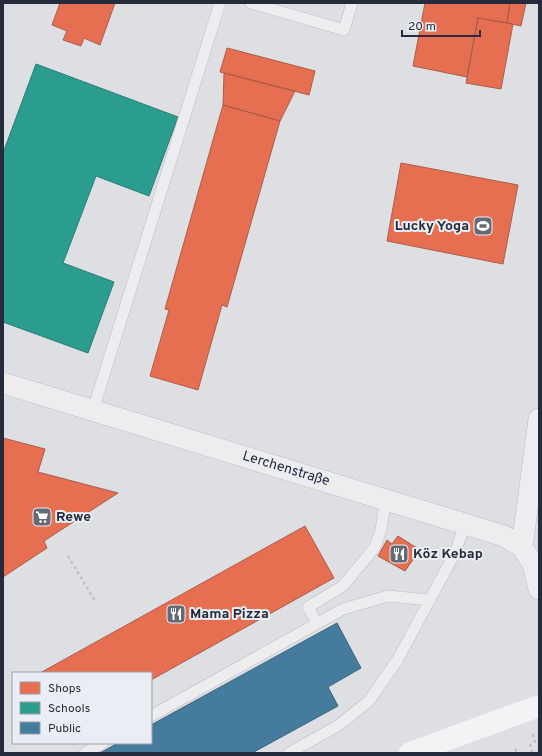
<svg xmlns="http://www.w3.org/2000/svg" width="542" height="756" font-family="Overpass,sans-serif">
<style>
.shops{fill:#e76f51;stroke:#ad5b4a}
.schools{fill:#2a9d8f;stroke:#297b76}
.public{fill:#457b9d;stroke:#3c6380}
.lines{fill:none;stroke-linecap:round;stroke-linejoin:round}
.lane-casing{stroke:#bcbdc1;stroke-width:12}
.street-casing{stroke:#bcbdc1;stroke-width:22}
.path{stroke:#c0c0c6;stroke-width:2.5;stroke-dasharray:3 3;stroke-linecap:butt}
.lane{stroke:#ededf0;stroke-width:11}
.street{stroke:#ededf0;stroke-width:21}
.secondary{stroke:#f2f3f4;stroke-width:22}
.labels{text-anchor:middle;dominant-baseline:central;stroke-width:4;stroke-linejoin:round;paint-order:stroke}
.poi-label{font-size:14px;font-weight:bold;fill:#262b3b;stroke:#eaedf4;text-anchor:start}
.street-label{font-size:14px;fill:#262b3b;stroke:#eaedf4}
</style>
<rect width="100%" height="100%" fill="#dedfe3"/>
<path class="shops" d="M60,3H115L100,45L84,38L81,46L63,40L67,31L52,25Z
M425,3H510L507,23L478,18L467,77L413,66Z
M510,3H526L521,26L507,23Z
M478,18L513,24L501,89L466,83Z
M227,48L315,71L309,95L220,72Z
M224,73L295,91L280,121L223,105Z
M223,105L280,121L227,307L222,305L198,390L150,376L169,310L165,309Z
M401,163L518,185L503,264L387,241Z
M3,438L45,449L38,472L118,493L44,541L47,548L3,577Z
M305,526L334,578L151,680V673H40Z
M398,536L420,550L405,571L378,556L387,540L392,544Z"/>
<path class="schools" d="M36,64L178,117L149,196L96,176L63,263L114,282L88,353L3,322V153Z"/>
<path class="public" d="M337,623L361,668L328,687L338,706L252,753H100L118,743H151V725Z"/>
<g class="lines">
<g class="lane-casing">
<path id="lane" d="M251,3L344,30L352,3
M93,410L220,3
M317,623L308,607L343,586L375,547L381,530L386,499
M151,716L343,609L388,596L429,600
M85,753L103,743
M289,753L339,725L369,701L398,659L455,553L465,524"/>
</g>
<g class="street-casing">
<path id="street" d="M3,383L504,536L522,547L533,564L539,589
M522,547L539,419"/>
</g>
<path class="path" d="M68,556L95,601
M533,734L535,743
M530,744L532,753
M515,749L517,753"/>
<use href="#lane" class="lane"/>
<use href="#street" class="street"/>
<path class="secondary" d="M410,753L539,706"/>
</g>
<defs>
<g id="stadium-square" transform="scale(1)"><rect x="-9" y="-9" width="18" height="18" rx="4" fill="#666a76" stroke="#eaedf4"/><path d="M0-5a6.5 5 0 1 0 0 10a6.5 5 0 1 0 0-10ZM-3.5-1.8h7v3.6h-7Z" fill="#fff"/></g>
<g id="supermarket-square" transform="scale(1)"><rect x="-9" y="-9" width="18" height="18" rx="4" fill="#666a76" stroke="#eaedf4"/><path d="M-6-5.5h2.5l.6 2H6L4.5 2H-2.5L-4.4-4H-6ZM-1.5 3.2a1.3 1.3 0 1 0 .1 0ZM3 3.2a1.3 1.3 0 1 0 .1 0Z" fill="#fff"/></g>
<g id="restaurant-square" transform="scale(1)"><rect x="-9" y="-9" width="18" height="18" rx="4" fill="#666a76" stroke="#eaedf4"/><path d="M-5-6h1v4h1v-4h1v4h1v-4h1v5L-1.5 .5V6h-2V.5L-5-1ZM5-6V6H3V1.5H1.5Q1.5-4 5-6Z" fill="#fff"/></g>
</defs>
<g fill-rule="evenodd">
<use href="#stadium-square" x="483" y="226"/>
<use href="#supermarket-square" x="42" y="517"/>
<use href="#restaurant-square" x="399" y="554"/>
<use href="#restaurant-square" x="176" y="614"/>
</g>
<g class="labels">
<g class="poi-label">
<text x="469" y="226" text-anchor="end">Lucky Yoga</text>
<text x="56" y="517">Rewe</text>
<text x="413" y="554">Köz Kebap</text>
<text x="190" y="614">Mama Pizza</text>
</g>
<g class="street-label">
<text transform="translate(286 469) rotate(17)">Lerchenstraße</text>
</g>
</g>
<rect width="542" height="756" fill="none" stroke="#262b3b" stroke-width="8"/>
<rect x="12" y="672" width="140" height="72" fill="#eaedf4" stroke="#9c9faa"/>
<rect x="20" y="682" width="20" height="12" fill="#e76f51" stroke="#9c9faa"/>
<text x="48" y="692" font-size="12" fill="#262b3b">Shops</text>
<rect x="20" y="702" width="20" height="12" fill="#2a9d8f" stroke="#9c9faa"/>
<text x="48" y="712" font-size="12" fill="#262b3b">Schools</text>
<rect x="20" y="722" width="20" height="12" fill="#457b9d" stroke="#9c9faa"/>
<text x="48" y="732" font-size="12" fill="#262b3b">Public</text>
<path d="M402 30v6h78v-6" fill="none" stroke="#262b3b" stroke-width="2"/>
<text x="408" y="30" font-size="12" fill="#262b3b" stroke="#eaedf4" stroke-width="3" paint-order="stroke">20 m</text>
</svg>
